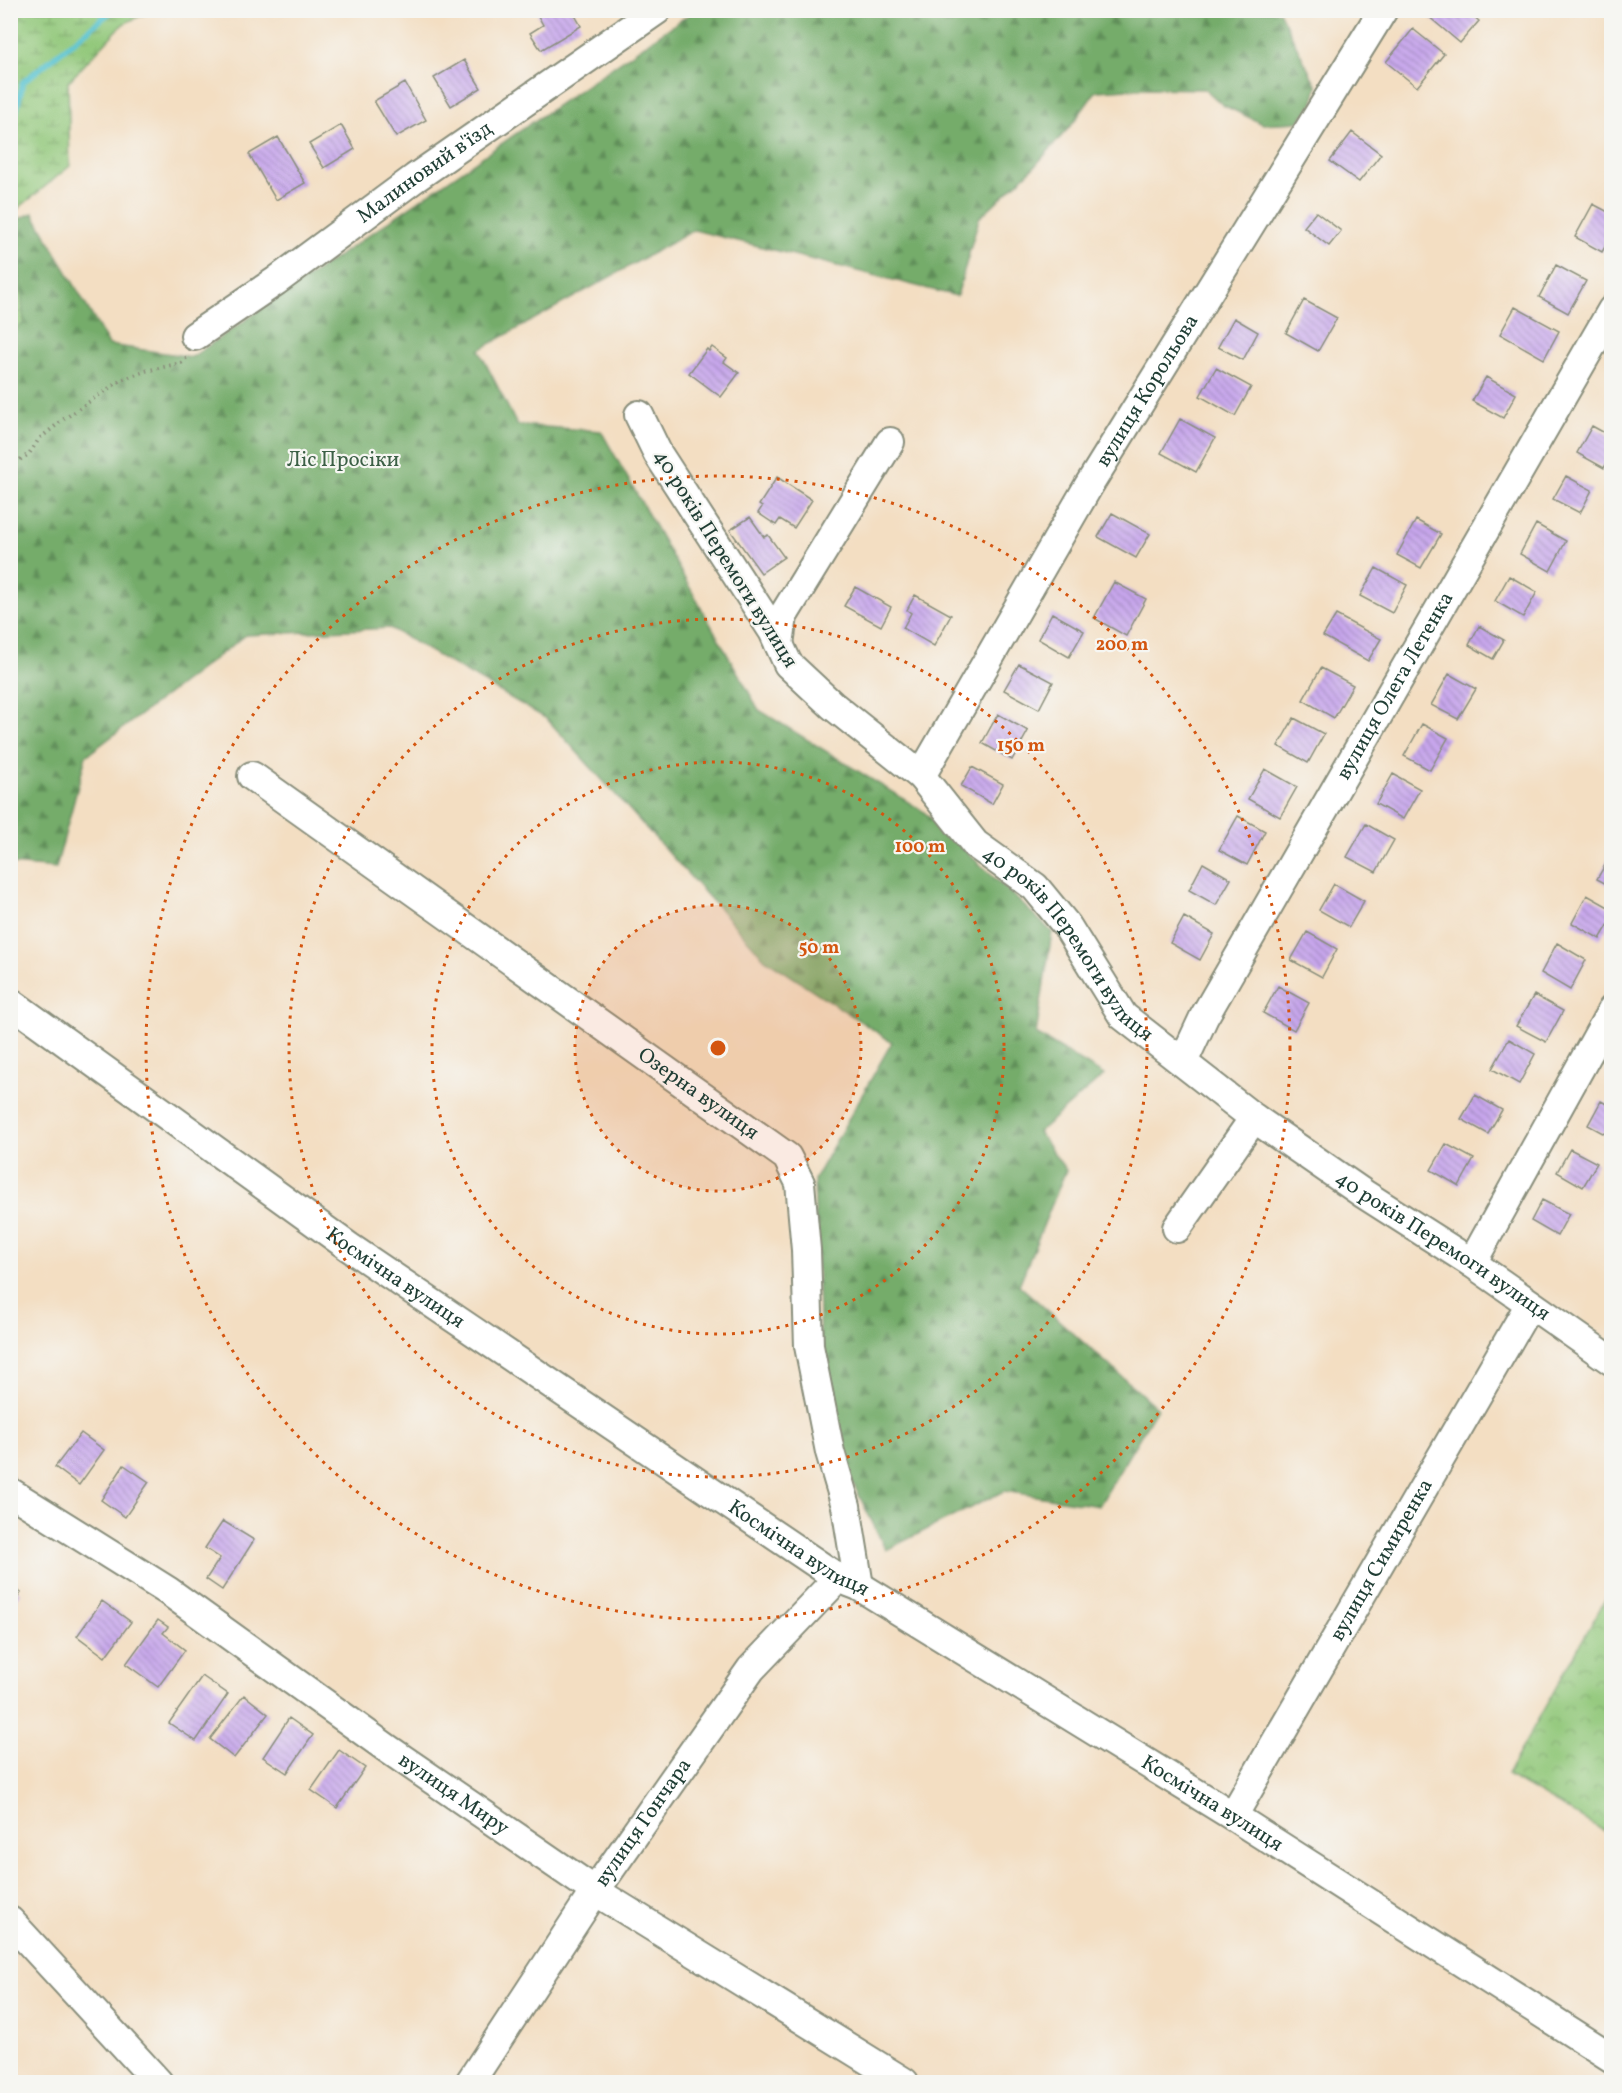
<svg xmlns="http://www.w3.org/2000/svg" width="1622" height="2093" font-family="Vollkorn,serif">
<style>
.forest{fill:url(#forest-firs);stroke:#4a744f;stroke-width:1.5}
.wetland{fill:url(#wetland-marsh);stroke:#588257;stroke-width:1.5}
.park{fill:url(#park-crowns);stroke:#588257;stroke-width:1.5}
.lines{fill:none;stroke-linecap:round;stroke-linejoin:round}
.stream{stroke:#57c3d1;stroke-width:6}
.building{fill:url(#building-back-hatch)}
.minor-casing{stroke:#898e7b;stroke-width:32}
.path{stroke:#898e7b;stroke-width:4;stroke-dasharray:1.5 4.5;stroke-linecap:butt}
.minor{stroke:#fff;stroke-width:28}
.ring{fill:none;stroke:#d45610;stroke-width:3;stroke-dasharray:3 6}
.labels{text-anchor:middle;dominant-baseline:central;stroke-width:4.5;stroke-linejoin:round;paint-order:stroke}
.street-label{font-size:21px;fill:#1f3d34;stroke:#f6f6f2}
.park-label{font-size:21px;fill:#3c6046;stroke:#f6f6f2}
.centre{fill:#d45610;stroke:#f6f6f2;stroke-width:3}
.ring-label{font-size:18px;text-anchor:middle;font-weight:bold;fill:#d45610;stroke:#f6f6f2;stroke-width:4.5;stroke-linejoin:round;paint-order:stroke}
</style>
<defs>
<pattern id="forest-firs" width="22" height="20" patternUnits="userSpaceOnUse" patternTransform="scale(1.5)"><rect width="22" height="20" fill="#75ac6a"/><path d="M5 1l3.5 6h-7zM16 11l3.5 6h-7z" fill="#5f8d58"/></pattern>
<pattern id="wetland-marsh" width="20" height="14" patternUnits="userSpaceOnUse" patternTransform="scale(1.5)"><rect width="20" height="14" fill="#92c87a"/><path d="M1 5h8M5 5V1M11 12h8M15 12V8" fill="none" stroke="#77a465"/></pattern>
<pattern id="park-crowns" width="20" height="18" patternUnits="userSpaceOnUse" patternTransform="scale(1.5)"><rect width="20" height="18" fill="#92c87a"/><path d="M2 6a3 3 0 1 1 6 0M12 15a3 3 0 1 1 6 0" fill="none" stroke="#77a465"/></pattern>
<pattern id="building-back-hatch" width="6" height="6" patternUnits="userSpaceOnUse" patternTransform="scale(1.5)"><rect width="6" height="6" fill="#c7a6ec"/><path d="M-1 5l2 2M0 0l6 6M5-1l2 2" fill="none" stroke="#a188c0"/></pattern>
</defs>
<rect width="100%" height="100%" fill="#f6f6f2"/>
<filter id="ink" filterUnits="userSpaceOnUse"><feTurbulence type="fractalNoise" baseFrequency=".0167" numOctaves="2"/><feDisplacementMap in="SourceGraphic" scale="12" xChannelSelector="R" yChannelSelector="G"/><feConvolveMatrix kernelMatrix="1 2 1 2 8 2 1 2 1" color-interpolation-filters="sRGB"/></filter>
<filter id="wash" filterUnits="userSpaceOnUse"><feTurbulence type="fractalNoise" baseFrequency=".008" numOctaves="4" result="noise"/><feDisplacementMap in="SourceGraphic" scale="24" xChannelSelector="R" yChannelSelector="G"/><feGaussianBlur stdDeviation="1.35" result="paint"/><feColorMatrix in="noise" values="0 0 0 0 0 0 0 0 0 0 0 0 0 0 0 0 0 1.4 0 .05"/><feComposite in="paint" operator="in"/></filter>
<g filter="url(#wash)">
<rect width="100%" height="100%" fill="#f3dec2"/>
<path class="forest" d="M944,10L951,15L952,10L1279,11L1317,87L1312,105L1298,122L1263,124L1223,105L1205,89L1145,88L1096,91L1073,123L1034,167L979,218L957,296L694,230L479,350L517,425L601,431L759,710L923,811L1052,932L1036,1034L1104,1075L1038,1132L1066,1170L1019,1285L1157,1408L1099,1506L1004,1491L886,1550L844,1465L820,1338L814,1180L892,1042L765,959L547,719L390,628L246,635L86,756L56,868L11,864V222L33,213L109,345L192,357L694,11Z"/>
<path class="wetland" d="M11,10L151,11L123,24L68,82L70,166L14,212L24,323L11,332Z"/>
<path class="park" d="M1611,1589L1612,1835H1611L1507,1775Z"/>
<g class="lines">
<path class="stream" d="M10,136L23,82L113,10"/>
</g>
<g id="blocks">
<path class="building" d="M544,10H572L581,26L541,50L530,33L543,25L537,14Z
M1421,10H1466L1479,21L1460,43Z
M1413,29L1444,54L1417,87L1386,62Z
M464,60L481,88L451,106L434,78Z
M405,83L426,120L396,137L374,101Z
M341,125L355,149L324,168L309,144Z
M1352,132L1381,154L1359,182L1330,161Z
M278,137L305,183L276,200L249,154Z
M1593,204L1612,214V235L1602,252L1575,237Z
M1316,212L1341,231L1329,246L1304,227Z
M1556,265L1586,281L1568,313L1539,297Z
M1304,300L1337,318L1318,351L1286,333Z
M1515,307L1559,331L1544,359L1500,334Z
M1234,318L1258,332L1243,360L1218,347Z
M712,347L727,358L724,362L739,373L721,397L689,373L707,349L709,351Z
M1216,368L1251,387L1235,416L1200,396Z
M1486,377L1516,394L1503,418L1472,401Z
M1180,419L1215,438L1196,472L1161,453Z
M1592,426L1612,437V455L1604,468L1577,453Z
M1566,476L1592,490L1580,513L1553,499Z
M777,477L812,500L794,528L780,519L776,525L758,513L762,507L759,505Z
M1112,513L1150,534L1136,558L1098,537Z
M750,517L764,537L768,535L784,557L761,573L730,530Z
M1416,520L1441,534L1421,568L1397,555Z
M1536,524L1566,541L1550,571L1520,554Z
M1376,568L1407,585L1392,613L1360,596Z
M1509,576L1537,592L1523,617L1495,601Z
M1114,582L1146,599L1126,636L1094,618Z
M855,587L891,607L881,626L844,606Z
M915,595L951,615L934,646L903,628L911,613L907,610Z
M1052,613L1084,631L1069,657L1038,639Z
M1336,615L1381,639L1368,661L1323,636Z
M1479,626L1504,640L1493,659L1469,645Z
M1019,664L1053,682L1039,709L1004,690Z
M1321,668L1353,685L1334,718L1303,700Z
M1449,674L1476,689L1458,719L1431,705Z
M998,714L1028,731L1012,760L982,743Z
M1294,718L1324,734L1308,763L1278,746Z
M1422,724L1448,738L1430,770L1404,756Z
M972,767L1003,784L992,804L961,786Z
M1265,769L1297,787L1280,817L1248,799Z
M1393,774L1420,789L1403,819L1376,804Z
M1238,816L1265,831L1247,865L1219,850Z
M1366,824L1394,840L1376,872L1347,857Z
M1612,853V887L1597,879Z
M1203,863L1231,879L1216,905L1189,890Z
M1334,884L1364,901L1349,927L1319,910Z
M1587,895L1612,909V919L1600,939L1572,923Z
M1184,917L1214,934L1200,960L1170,943Z
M1307,932L1337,949L1322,977L1291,960Z
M1557,943L1586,960L1570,990L1541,973Z
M1278,986L1309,1003L1294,1030L1263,1013Z
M1534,995L1563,1011L1546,1042L1516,1026Z
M1509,1039L1535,1054L1519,1084L1492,1069Z
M1475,1095L1502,1110L1488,1134L1461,1119Z
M1601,1101L1612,1107V1138L1588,1125Z
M1446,1144L1474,1159L1459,1186L1431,1170Z
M1570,1149L1597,1163L1583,1187L1557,1172Z
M1542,1200L1569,1214L1557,1236L1531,1221Z
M81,1433L104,1450L79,1485L55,1467Z
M124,1465L149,1482L125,1517L101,1500Z
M223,1521L254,1540L222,1590L206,1579L220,1558L205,1548Z
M10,1586L21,1593L10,1608Z
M102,1601L131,1622L105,1657L77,1636Z
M158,1620L168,1627L163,1633L185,1650L158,1687L126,1664Z
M202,1676L228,1694L196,1741L169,1723Z
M244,1695L268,1714L234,1758L210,1739Z
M289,1718L313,1735L287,1773L263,1757Z
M339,1750L365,1768L337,1808L311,1790Z"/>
</g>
</g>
<g filter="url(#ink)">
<use href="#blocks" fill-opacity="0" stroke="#898e7b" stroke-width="1.5"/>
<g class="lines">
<g class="minor-casing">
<g id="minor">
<path id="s1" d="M195,336L276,281L415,178L657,10"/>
<path id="s2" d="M639,415L658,454L773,631L788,664L832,705L921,776L975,844L1035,887L1067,926L1123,1016L1254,1118L1364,1194L1472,1263L1612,1361"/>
<path d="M779,644L783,616L890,442"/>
<path id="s3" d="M252,776L787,1157L800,1183L806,1250L809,1346L830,1452L846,1506L859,1586"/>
<path id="s4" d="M921,776L1089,485L1383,10"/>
<path id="s5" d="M10,1002L349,1247L838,1578L859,1586L1233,1816L1612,2058"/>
<path id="s6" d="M1183,1062L1204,1017L1612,310"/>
<path d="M1177,1228L1254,1118"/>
<path d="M1472,1263L1612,1010"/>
<path id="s7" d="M10,1492L168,1591L388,1749L595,1891L904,2082"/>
<path id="s8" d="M1233,1816L1530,1304"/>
<path d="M10,1921L158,2082"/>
<path id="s9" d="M470,2082L595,1891L751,1669L838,1578"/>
</g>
</g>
<path class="path" d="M10,466L29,454L39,439L64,419L121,380L145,371L181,363L187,357"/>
<use href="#minor" class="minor"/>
</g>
</g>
<circle cx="718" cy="1048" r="143" fill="#d45610" fill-opacity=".12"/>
<g class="ring">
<circle cx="718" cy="1048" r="143"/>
<circle cx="718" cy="1048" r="286"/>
<circle cx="718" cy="1048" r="429"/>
<circle cx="718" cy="1048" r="572"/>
</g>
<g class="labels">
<g class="street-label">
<text stroke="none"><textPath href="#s1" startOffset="282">Малиновий в'їзд</textPath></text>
<text stroke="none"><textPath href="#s4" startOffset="447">вулиця Корольова</textPath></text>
<text transform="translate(725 559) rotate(58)">40 років Перемоги вулиця</text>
<text stroke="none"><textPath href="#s6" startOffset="432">вулиця Олега Летенка</textPath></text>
<text stroke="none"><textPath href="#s2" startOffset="690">40 років Перемоги вулиця</textPath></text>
<text stroke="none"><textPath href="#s3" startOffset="548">Озерна вулиця</textPath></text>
<text stroke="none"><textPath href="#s2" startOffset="1176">40 років Перемоги вулиця</textPath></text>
<text stroke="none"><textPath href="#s5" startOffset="474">Космічна вулиця</textPath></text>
<text stroke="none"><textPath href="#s5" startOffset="960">Космічна вулиця</textPath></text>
<text stroke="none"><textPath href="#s8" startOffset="296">вулиця Симиренка</textPath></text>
<text stroke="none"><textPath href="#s7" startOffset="537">вулиця Миру</textPath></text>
<text stroke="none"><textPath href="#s5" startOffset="1446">Космічна вулиця</textPath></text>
<text stroke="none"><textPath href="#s9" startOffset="312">вулиця Гончара</textPath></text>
</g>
<g class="park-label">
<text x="343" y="460">Ліс Просіки</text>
</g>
</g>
<circle cx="718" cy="1048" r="9" class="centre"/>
<g class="ring-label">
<text x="1122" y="650">200 m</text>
<text x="1021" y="751">150 m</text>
<text x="920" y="852">100 m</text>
<text x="819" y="953">50 m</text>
</g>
<rect width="1622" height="2093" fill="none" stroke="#f6f6f2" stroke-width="36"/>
</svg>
